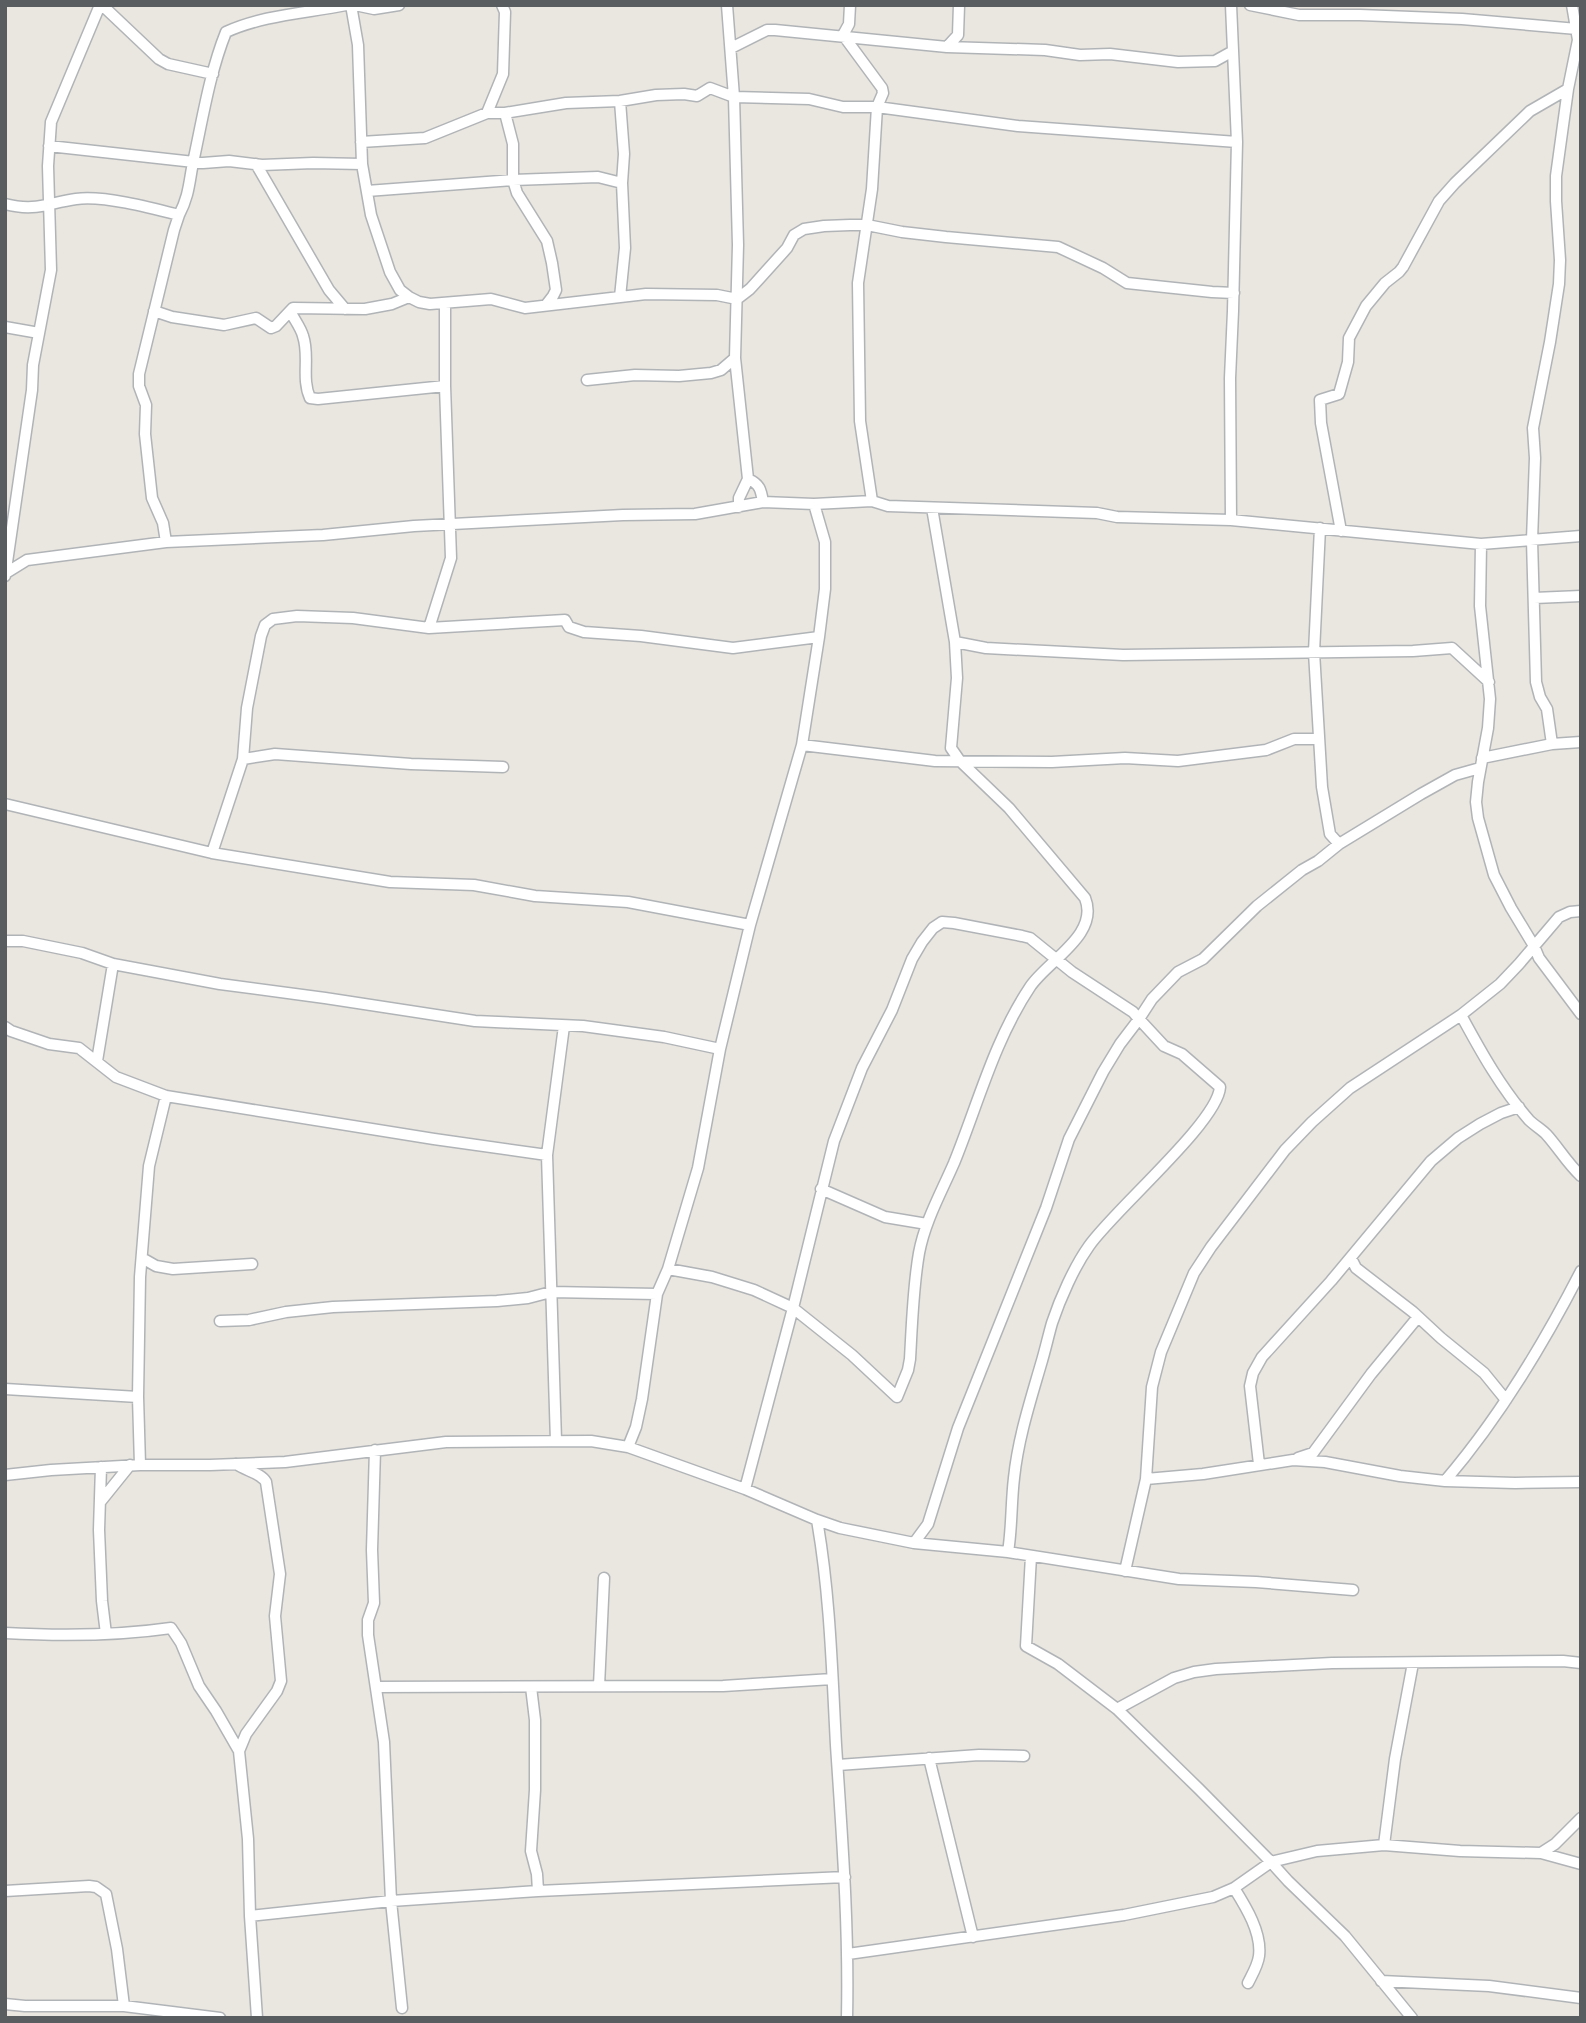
<svg xmlns="http://www.w3.org/2000/svg" width="1586" height="2023" font-family="'DM Sans',sans-serif">
<style>
.lines{fill:none;stroke-linecap:round;stroke-linejoin:round}
.minor-casing{stroke:#b1b4b7;stroke-width:13}
.minor{stroke:#fff;stroke-width:10}
</style>
<rect width="100%" height="100%" fill="#eae6e0"/>
<g class="lines">
<g class="minor-casing">
<path id="minor" d="M102,5L159,59L168,64L213,74
M351,5L358,45L362,164L371,215L390,272L400,290L409,297L419,302L430,304L491,299L525,308L646,294L717,295L737,299L750,289L787,248L794,235L804,229L824,226L850,225H867L902,232L946,237L1058,247L1103,268L1127,283L1212,292L1234,293
M355,5L374,9L399,5
M727,5L734,97L738,245L735,358L748,479L739,498V507
M850,5L849,24L843,35L882,88L883,93L877,107L872,189L858,283L860,421L872,501
M1250,5L1299,15H1360L1462,19L1577,29
M947,47L958,35L959,5
M731,48L767,30H775L947,47L1045,50L1080,55L1110,54L1178,62L1215,61L1233,51
M487,113L503,74L505,12L502,5
M505,113L513,144V180L517,193L547,241L552,263L556,290L553,296L546,305
M361,142L425,138L487,113H505L566,103L620,101L656,95L684,94L697,96L710,88L734,97L809,99L843,107H877L1018,126L1237,142
M49,146L203,163L229,161L262,165L313,163L362,164
M256,164L329,290L345,309
M367,191L513,180L598,177L622,183
M5,204C36,212 47,203 76,199C103,195 152,208 179,215L174,230L139,374V386L146,405L145,434L152,498L163,523L166,542
M179,215C190,194 189,180 194,158C203,116 210,72 226,32C263,15 307,13 346,5
M620,297L625,248L622,183L624,154L620,101
M154,311L172,317L224,325L256,318L271,328L276,326L293,308L365,309L392,304L409,297
M290,311C294,319 301,328 303,336C310,356 301,378 310,398L318,399L445,386
M5,327L39,333
M587,380L635,375L679,376L711,373L721,370L735,358
M748,479C760,484 761,490 763,502
M1231,520L1230,378L1233,311L1237,142L1231,5
M1320,528L1314,652L1322,787L1330,834L1339,844
M1341,531L1321,423L1320,400L1339,394L1348,362L1349,338L1366,306L1385,283L1399,272L1403,267L1439,201L1455,183L1530,111L1568,89
M1481,544L1480,606L1490,699L1488,728L1478,782L1476,802L1478,818L1494,875L1511,908L1534,946L1539,958L1581,1014
M6,573L27,560L166,542L323,535L414,526L623,515L695,514L763,502L814,504L872,501L888,506L1097,513L1117,517L1231,520L1481,544L1581,536
M5,576L32,390L33,365L51,270L48,166L51,122L100,5
M1534,598L1581,596
M429,628L451,558L445,386V303
M955,642L986,648L1123,655L1413,651L1452,648L1489,682
M1552,744L1547,709L1540,697L1536,682L1532,540L1535,458L1533,428L1550,342L1559,284L1560,260L1556,201V176L1568,89L1578,40L1572,5
M802,745L935,761L1052,762L1125,758L1178,761L1266,750L1294,739H1319
M1482,758L1552,744L1581,742
M243,759L275,754L411,764L503,767
M5,804L212,853L390,882L474,885L535,896L628,902L750,925
M212,853L243,759L247,708L261,636L265,625L273,619L297,616L353,618L429,628L565,620L569,627L584,632L641,636L733,648L819,637
M5,941H23L82,953L113,964L220,984L325,998L475,1021L583,1026L664,1037L720,1049
M1461,1015C1481,1052 1501,1088 1529,1120C1534,1125 1541,1129 1546,1134C1558,1147 1567,1163 1581,1176
M5,1027L11,1031L49,1044L79,1048L116,1077L166,1096L434,1139L547,1155
M97,1061L113,964
M821,1189L885,1217L927,1224
M142,1258L156,1266L173,1269L252,1264
M1351,1258L1356,1268L1413,1312L1441,1338L1484,1373L1506,1400
M668,1269L712,1277L754,1290L793,1308L852,1355L897,1397L908,1370L910,1359C912,1324 913,1287 919,1253C925,1221 941,1193 954,1163C978,1104 994,1041 1030,987C1047,961 1100,935 1085,898L1009,808L960,761L951,748L957,678L955,642L932,508
M220,1321L249,1320L286,1312L333,1307L497,1301L528,1298L551,1292L657,1294
M5,1389L138,1397
M556,1441L547,1155L564,1026
M628,1447L636,1427L642,1399L657,1294L668,1269L698,1168L720,1049L750,925L802,745L819,637L825,589V542L814,504
M375,1450L372,1550L374,1603L368,1620V1635L384,1742L391,1901L402,2008
M1298,1458L1313,1453L1371,1374L1418,1317
M236,1464C246,1471 261,1473 266,1482L280,1574L275,1616L281,1681L277,1691L246,1734L239,1751
M1259,1464L1250,1386L1253,1373L1262,1357L1331,1281L1431,1161L1458,1138L1480,1124L1501,1113L1519,1107
M140,1465L138,1397L140,1277L149,1166L166,1096
M101,1467L99,1530L102,1601L106,1634
M5,1475L51,1470L140,1465H210L285,1462L446,1442L591,1441L628,1447L745,1489L817,1520L840,1528L914,1543L1008,1552L1179,1579L1256,1582L1353,1590
M1146,1479L1203,1474L1293,1460L1325,1462L1400,1476L1445,1481L1515,1483L1581,1482
M1445,1481C1499,1418 1543,1345 1581,1271
M745,1489L793,1308L834,1141L862,1068L892,1010L912,959L922,942L933,928L942,922L954,923L1022,936L1030,938L1072,972L1133,1012L1139,1019L1120,1044L1103,1072L1069,1139L1046,1208L958,1428L928,1524L914,1543
M101,1501L130,1465
M817,1520C830,1594 832,1670 836,1745C842,1836 849,1926 847,2018
M1008,1552C1012,1528 1011,1503 1014,1478C1018,1439 1030,1402 1041,1364C1045,1351 1048,1337 1052,1323C1060,1299 1074,1267 1089,1246C1113,1211 1218,1122 1220,1087L1182,1054L1164,1046L1139,1019L1152,999L1178,972L1203,959L1257,906L1302,870L1318,861L1339,844L1421,794L1455,775L1480,768
M1031,1556L1026,1646L1058,1664L1117,1709L1199,1789L1271,1862L1288,1881L1345,1936L1412,2018
M1125,1571L1146,1479L1152,1387L1161,1352L1194,1273L1211,1247L1285,1150L1312,1122L1350,1088L1461,1015L1500,984L1519,964L1559,917L1570,912L1581,911
M5,1633C60,1636 116,1636 171,1628L181,1643L199,1686L216,1711L239,1751L248,1839L250,1916L257,2018
M599,1686L604,1578
M376,1687L723,1686L832,1679
M531,1687L535,1720V1790L531,1851L537,1874L538,1891
M1117,1709L1174,1678L1194,1672L1216,1669L1332,1663L1563,1661L1581,1663
M929,1758L973,1937
M838,1765L979,1755L1024,1756
M1384,1845L1395,1759L1413,1663
M1541,1853L1555,1844L1581,1818
M1234,1888C1246,1907 1262,1933 1259,1956C1258,1965 1252,1975 1248,1983
M5,1891L89,1886L96,1887L106,1894L117,1949L124,2006
M250,1916L391,1901L538,1891L845,1877
M848,1954L1124,1915L1213,1897L1234,1888L1271,1862L1317,1851L1384,1845L1460,1851L1541,1853L1581,1864
M1381,1981L1489,1986L1581,1998
M5,2004L25,2006H124L220,2018"/>
</g>
<use href="#minor" class="minor"/>
</g>
<rect width="1586" height="2023" fill="none" stroke="#595d5f" stroke-width="14"/>
</svg>
